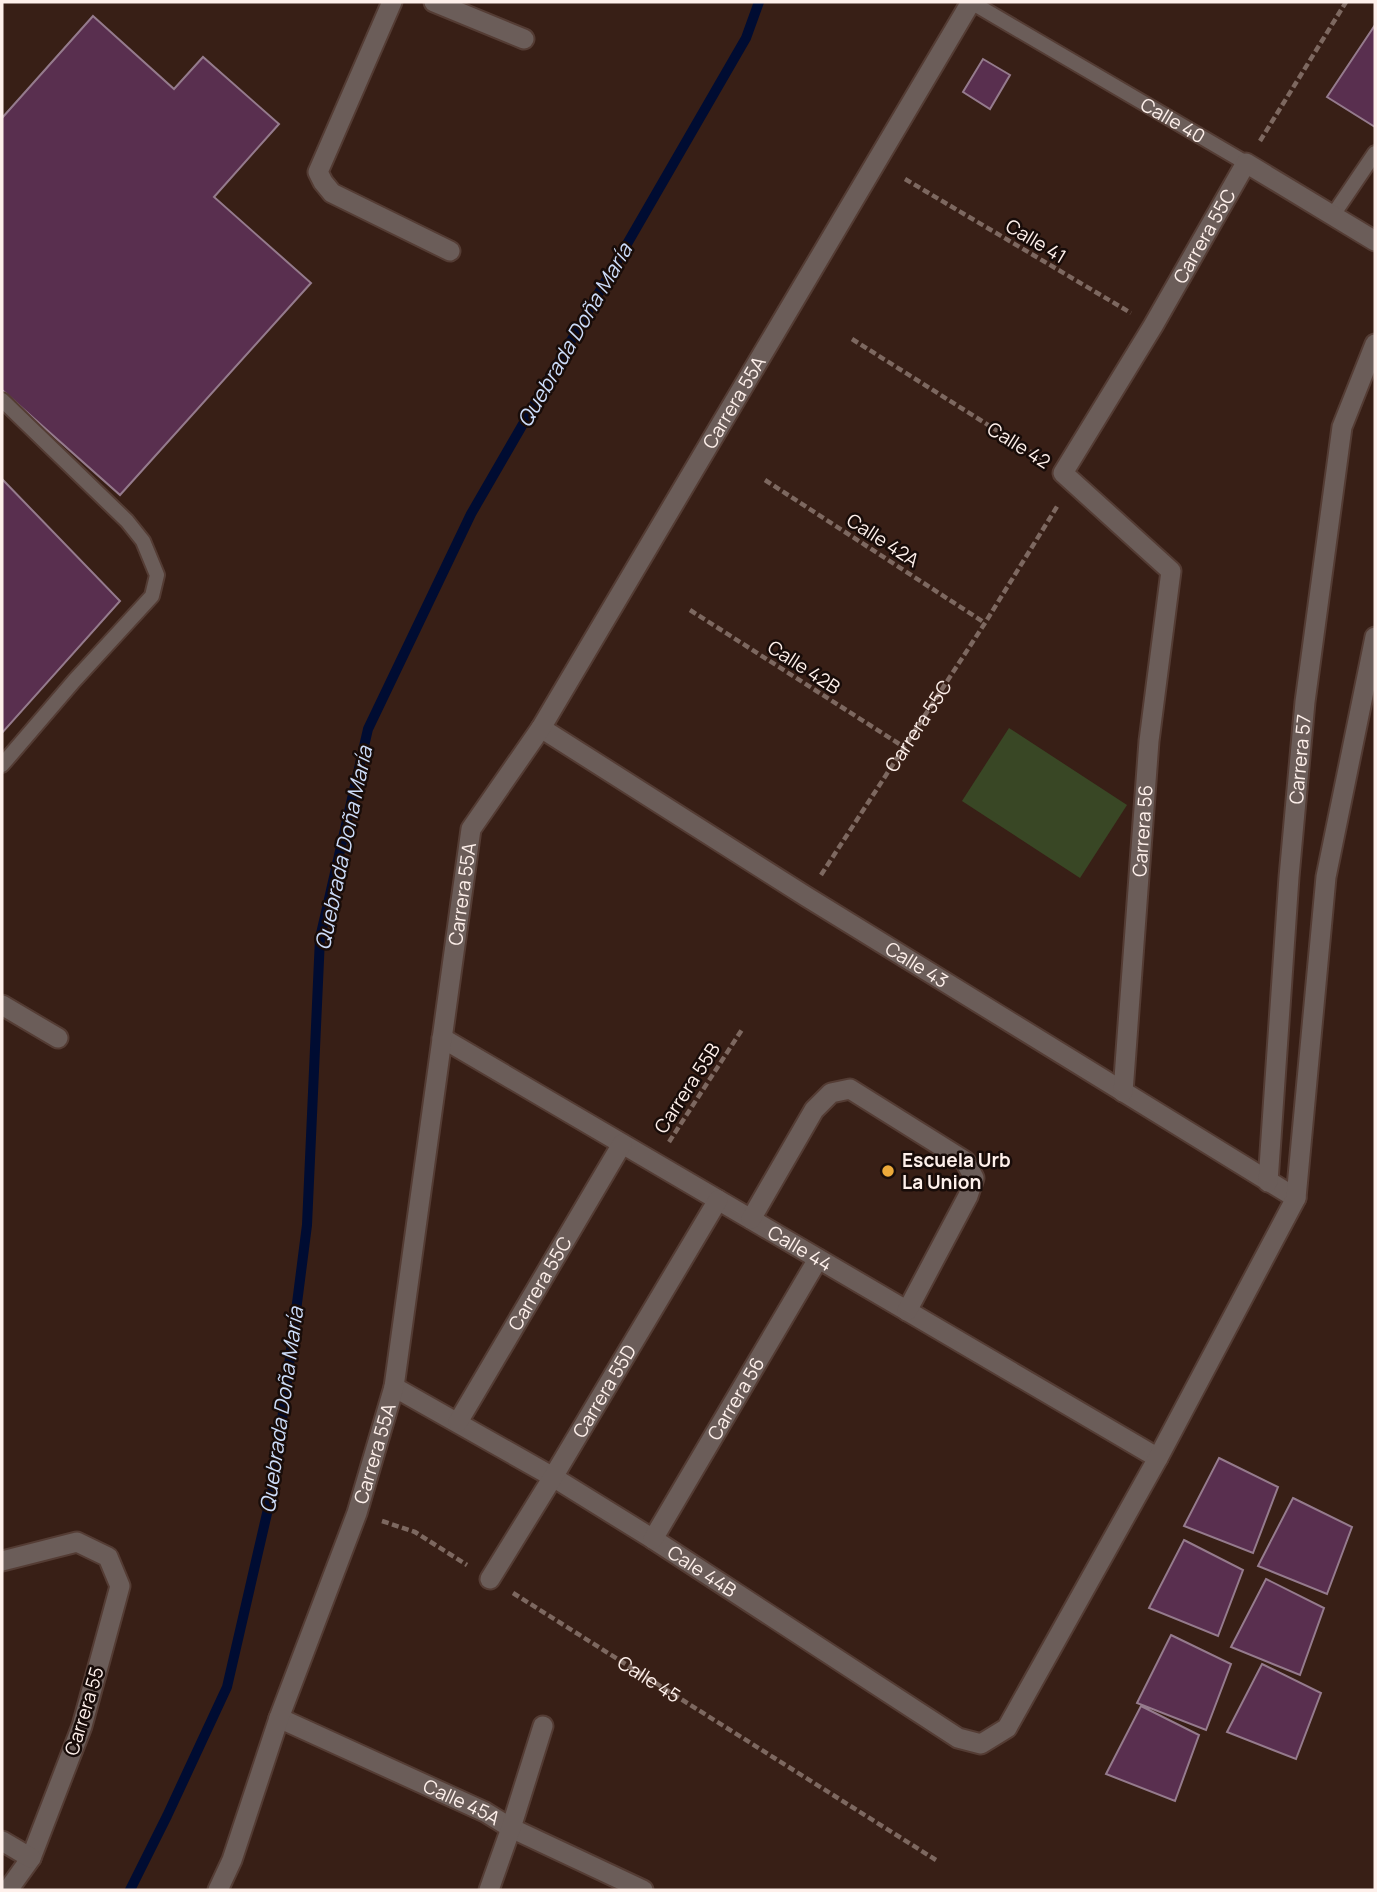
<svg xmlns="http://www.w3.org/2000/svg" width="1377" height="1892" font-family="Manrope,sans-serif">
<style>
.green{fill:#394725}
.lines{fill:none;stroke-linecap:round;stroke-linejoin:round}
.stream{stroke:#000c32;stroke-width:10}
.building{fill:#592f4f;stroke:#957b8d;stroke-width:2}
.service-casing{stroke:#543c34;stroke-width:18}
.minor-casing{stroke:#543c34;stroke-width:23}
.tertiary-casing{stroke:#543c34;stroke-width:23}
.path{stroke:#7d6860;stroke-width:4.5;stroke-dasharray:7 3.5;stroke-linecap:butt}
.service{stroke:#6b5d59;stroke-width:14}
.minor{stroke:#6b5d59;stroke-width:19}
.tertiary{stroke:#6b5d59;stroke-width:19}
.poi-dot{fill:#eca93a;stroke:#180c09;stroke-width:2.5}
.labels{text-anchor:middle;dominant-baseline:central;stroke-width:5;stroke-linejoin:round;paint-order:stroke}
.street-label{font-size:19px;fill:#fef0eb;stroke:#180c09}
.poi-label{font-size:19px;font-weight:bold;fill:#fef0eb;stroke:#180c09;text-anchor:start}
.water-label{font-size:21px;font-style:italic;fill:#ccdcf9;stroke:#180c09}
</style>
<rect width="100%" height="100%" fill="#381f16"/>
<path class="green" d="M1009,728L1127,805L1080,878L962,801Z"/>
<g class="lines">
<path class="stream" d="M130,1890L167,1816L227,1687L274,1483L307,1225L320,938L368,729L471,514L746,38L759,2"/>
</g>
<path class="building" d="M93,16L174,89L203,57L279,124L214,197L311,283L120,495L2,390V118Z
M1375,25V127L1327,97Z
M983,59L1010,75L990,109L963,92Z
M2,479L120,601L2,733Z
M1219,1458L1278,1487L1253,1553L1184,1526Z
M1293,1498L1352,1527L1327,1594L1258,1566Z
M1184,1540L1243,1570L1218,1636L1149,1608Z
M1266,1579L1324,1608L1300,1675L1231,1647Z
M1171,1635L1231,1664L1206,1730L1137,1703Z
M1262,1664L1321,1693L1296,1759L1227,1732Z
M1141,1706L1199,1735L1175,1801L1106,1774Z"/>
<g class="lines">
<g class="service-casing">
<g id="service">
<path id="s3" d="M971,2L1246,163"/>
<path d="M1333,215L1375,153"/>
<path d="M2,400L127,521L143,541L157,575L152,596L74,681L2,765"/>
</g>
</g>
<g class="minor-casing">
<g id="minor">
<path d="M392,2L318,172L323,182L332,193L450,251"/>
<path d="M434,2L524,39"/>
<path id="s4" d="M541,728L807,897L1296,1198"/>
<path d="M2,1005L58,1038"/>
<path id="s5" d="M442,1038L1158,1458"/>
<path id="s6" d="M1123,1092L1149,741L1171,571L1063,473L1153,326L1246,163L1375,241"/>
<path id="s7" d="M1268,1182L1289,877L1305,702L1342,427L1375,344"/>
<path d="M751,1219L814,1110L831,1093L850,1089L965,1161L974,1178L968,1196L907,1311"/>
<path id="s8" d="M394,1387L553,1477L653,1539L958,1738L981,1744L1007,1728L1158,1458L1296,1198L1326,877L1375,637"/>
<path id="s9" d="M458,1422L622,1144"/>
<path id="s10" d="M653,1539L818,1259"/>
<path d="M2,1561L77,1542L108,1557L120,1586L82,1726L31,1858L8,1890"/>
<path id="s11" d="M490,1579L553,1477L718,1200"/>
<path id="s12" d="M279,1718L485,1812L511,1828L643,1890"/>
<path d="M2,1841L31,1858"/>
<path d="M489,1890L511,1828L543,1726"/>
</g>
</g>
<g class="tertiary-casing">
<g id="tertiary">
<path id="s13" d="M218,1890L232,1860L279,1718L357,1513L394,1387L471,829L541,728L971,2"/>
</g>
</g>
<g class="path">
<path d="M1260,141L1346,2"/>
<path d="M905,179L1131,313"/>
<path d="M852,339L1042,459"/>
<path d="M765,480L985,623"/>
<path d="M690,610L904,747"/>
<path id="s1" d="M821,875L985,623L1058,505"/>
<path d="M669,1142L743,1028"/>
<path d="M382,1521L415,1532L467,1565"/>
<path id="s2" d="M513,1593L936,1860"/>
</g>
<use href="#service" class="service"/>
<use href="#minor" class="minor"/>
<use href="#tertiary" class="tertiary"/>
</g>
<circle class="poi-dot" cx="888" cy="1171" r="7"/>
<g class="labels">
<g class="street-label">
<text stroke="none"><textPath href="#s3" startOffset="234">Calle 40</textPath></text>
<text stroke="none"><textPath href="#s6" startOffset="945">Carrera 55C</textPath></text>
<text transform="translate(1036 241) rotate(31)">Calle 41</text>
<text stroke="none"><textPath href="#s13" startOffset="1598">Carrera 55A</textPath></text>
<text transform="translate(1019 445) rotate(32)">Calle 42</text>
<text transform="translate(883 540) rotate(33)">Calle 42A</text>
<text transform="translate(804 667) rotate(33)">Calle 42B</text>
<text stroke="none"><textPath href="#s1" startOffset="178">Carrera 55C</textPath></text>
<text stroke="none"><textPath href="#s7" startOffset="424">Carrera 57</textPath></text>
<text stroke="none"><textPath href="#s6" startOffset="262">Carrera 56</textPath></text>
<text stroke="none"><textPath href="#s13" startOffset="1031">Carrera 55A</textPath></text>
<text stroke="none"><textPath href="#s4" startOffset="444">Calle 43</textPath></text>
<text transform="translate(687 1088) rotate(-57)">Carrera 55B</text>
<text stroke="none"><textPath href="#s5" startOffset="415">Calle 44</textPath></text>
<text stroke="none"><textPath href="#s9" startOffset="161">Carrera 55C</textPath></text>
<text stroke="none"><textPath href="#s11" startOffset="220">Carrera 55D</textPath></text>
<text stroke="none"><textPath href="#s10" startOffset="163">Carrera 56</textPath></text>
<text stroke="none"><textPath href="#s13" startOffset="464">Carrera 55A</textPath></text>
<text stroke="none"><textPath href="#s8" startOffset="359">Cale 44B</textPath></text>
<text stroke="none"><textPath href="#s2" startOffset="161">Calle 45</textPath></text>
<text transform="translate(84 1711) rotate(-73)">Carrera 55</text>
<text stroke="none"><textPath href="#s12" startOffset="201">Calle 45A</textPath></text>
</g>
<g class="poi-label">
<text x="902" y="1160">Escuela Urb<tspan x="902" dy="22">La Union</tspan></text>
</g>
<g class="water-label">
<text transform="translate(574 335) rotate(-60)">Quebrada Doña María</text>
<text transform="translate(343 848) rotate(-78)">Quebrada Doña María</text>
<text transform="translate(281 1410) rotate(-82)">Quebrada Doña María</text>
</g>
</g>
<rect width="1377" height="1892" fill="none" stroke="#fef0eb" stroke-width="7"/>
</svg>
